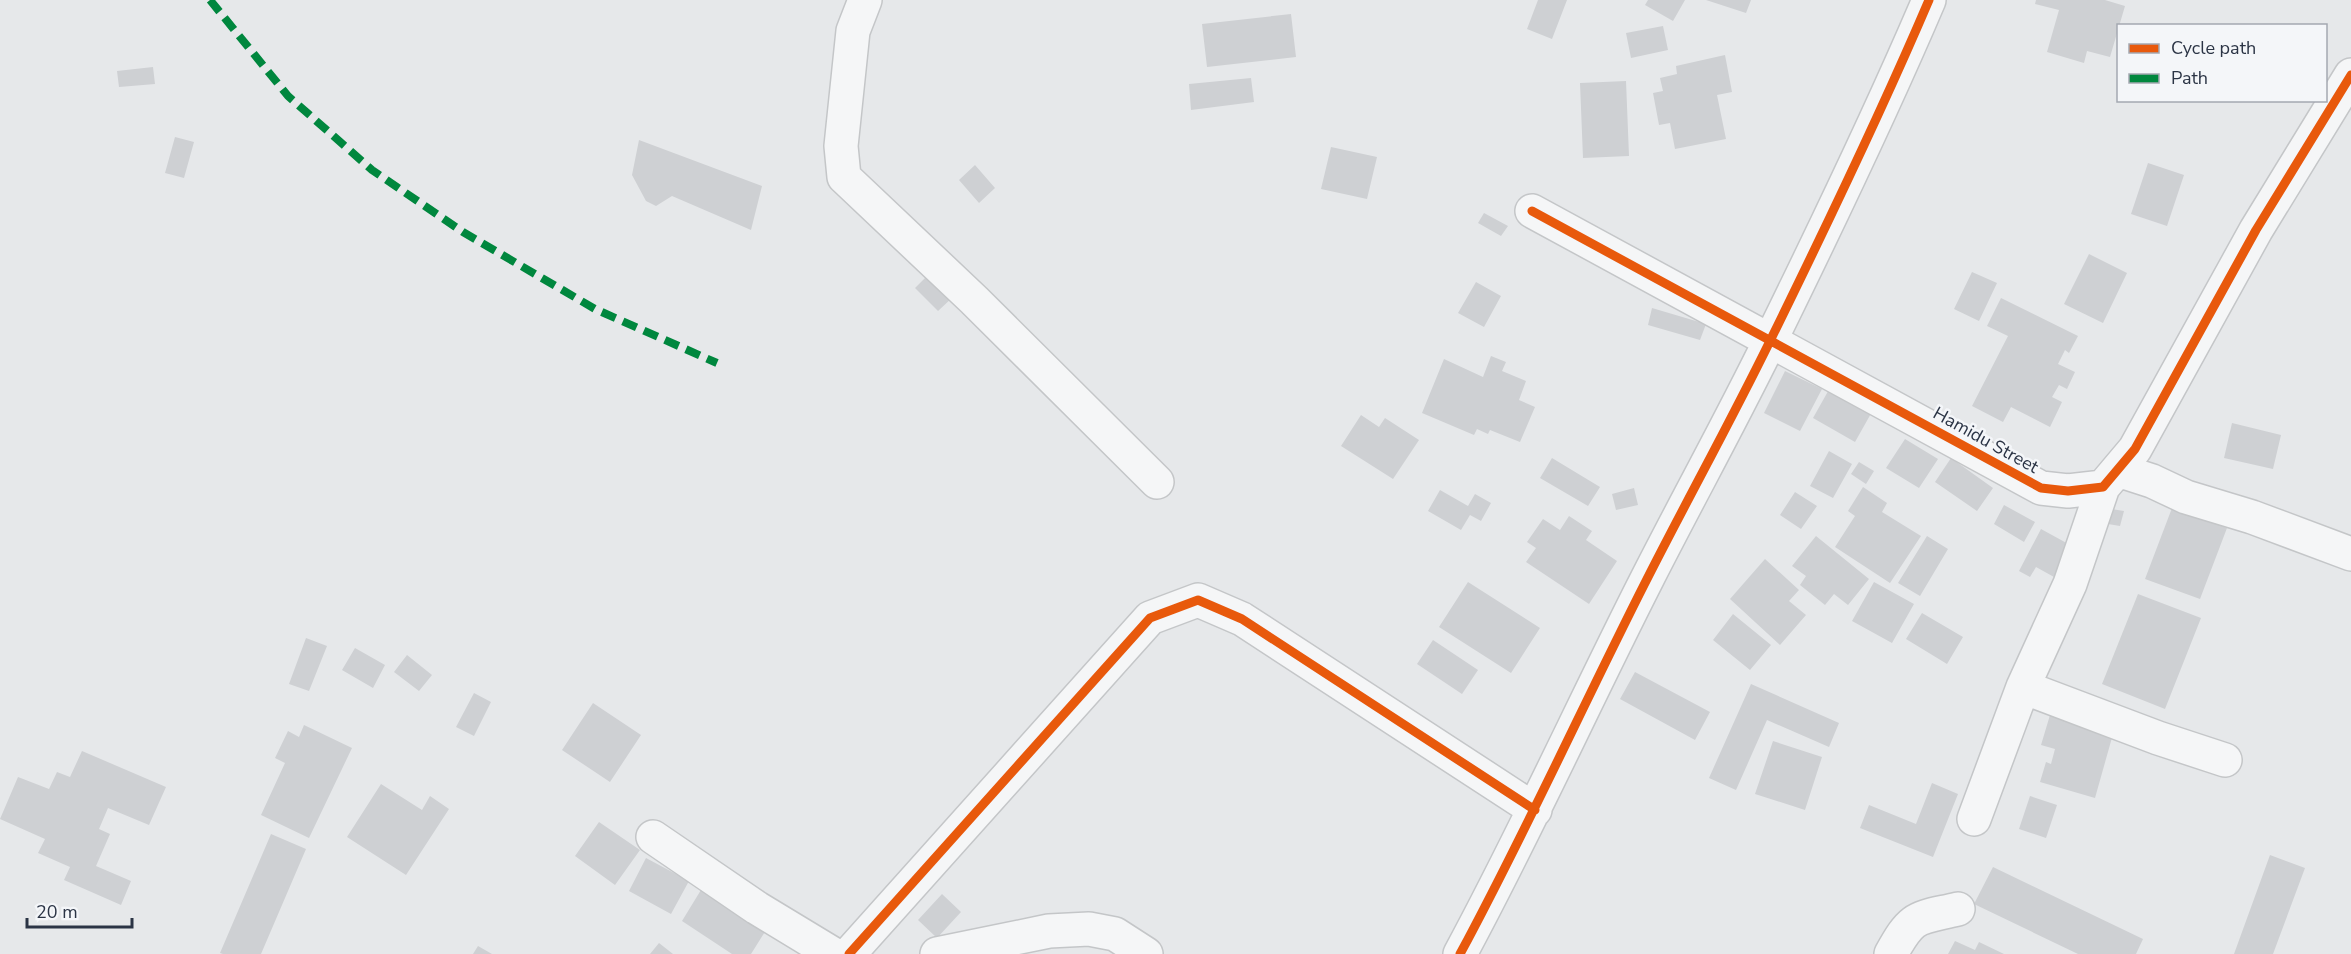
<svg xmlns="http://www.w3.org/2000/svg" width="2351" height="954" font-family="'Nunito Sans',sans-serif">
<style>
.building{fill:#ced0d3}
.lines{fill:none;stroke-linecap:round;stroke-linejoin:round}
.minor-casing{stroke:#c4c6c8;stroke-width:36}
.minor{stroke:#f5f6f7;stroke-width:33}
.quiet{stroke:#00873e;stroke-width:8;stroke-dasharray:15 8;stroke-linecap:butt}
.cycleway-casing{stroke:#f4f6f9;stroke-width:13}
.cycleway{stroke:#e8590c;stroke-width:9}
.labels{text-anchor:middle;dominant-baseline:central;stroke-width:5;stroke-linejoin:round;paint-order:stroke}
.street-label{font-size:18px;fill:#2b3445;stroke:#f4f6f9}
</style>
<rect width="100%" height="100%" fill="#e6e8ea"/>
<path class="building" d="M1538,0H1567L1552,39L1527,29Z
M1648,0H1685L1673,21L1645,5Z
M1706,0H1751L1746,13Z
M2036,0H2105L2125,6L2110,57L2087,51L2084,63L2047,52L2059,10L2035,4Z
M1291,14L1296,57L1207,67L1202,24Z
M1663,26L1668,50L1631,58L1626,33Z
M1725,55L1732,92L1717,95L1726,139L1675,149L1670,123L1659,125L1653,93L1663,91L1660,78L1677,74L1676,66Z
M153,67L155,84L119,87L117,71Z
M1251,78L1254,102L1191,110L1189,84Z
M1626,81L1629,156L1583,158L1580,83Z
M175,137L194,142L184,178L165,173Z
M639,140L762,186L751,230L672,196L656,206L646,201L632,175Z
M1331,147L1377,157L1367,199L1321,189Z
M2148,163L2184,175L2167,226L2131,214Z
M975,165L995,188L979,203L959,180Z
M1484,213L1508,226L1501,236L1478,223Z
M2089,254L2127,273L2103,323L2064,304Z
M1972,272L1997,283L1979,321L1954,309Z
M930,273L953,297L938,311L915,288Z
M1476,282L1501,296L1484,327L1458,313Z
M2001,298L2078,336L2069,353L2065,350L2058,364L2075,372L2067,389L2059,385L2052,397L2062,402L2050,427L2011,407L2003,422L1972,406L2008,336L1987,326Z
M1652,308L1706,324L1700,340L1648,325Z
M1491,356L1506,362L1502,371L1526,381L1519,400L1535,407L1520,442L1490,430L1488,434L1477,429L1474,435L1422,413L1444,359L1483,377Z
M1785,371L1822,389L1800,431L1764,413Z
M1831,386L1873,410L1855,442L1813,418Z
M1361,415L1379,427L1385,418L1419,440L1393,479L1341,446Z
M2232,423L2281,435L2273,469L2224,458Z
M1905,439L1938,459L1919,488L1886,468Z
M1829,451L1852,464L1833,498L1810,486Z
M1552,458L1600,487L1588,506L1540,478Z
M1951,458L1993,488L1977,511L1935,482Z
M1859,462L1874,471L1866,484L1851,474Z
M1863,487L1887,503L1882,512L1921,536L1890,583L1835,547L1855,516L1848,511Z
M1634,488L1638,505L1616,510L1612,494Z
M1440,490L1468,506L1475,494L1491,503L1481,521L1470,515L1461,530L1428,511Z
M1795,492L1817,506L1801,529L1780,515Z
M2004,505L2035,522L2024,542L1994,524Z
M2105,508L2124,511L2120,526L2102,523Z
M2172,508L2227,528L2200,599L2145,579Z
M1569,516L1592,531L1586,540L1617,561L1589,604L1526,562L1536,548L1527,542L1543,519L1560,530Z
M2041,529L2072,546L2054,577L2036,567L2030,577L2019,571Z
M1816,536L1869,579L1848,605L1834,594L1825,605L1800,585L1806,576L1792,566Z
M1927,536L1948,549L1920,596L1898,583Z
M1765,559L1799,590L1789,601L1806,615L1780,645L1730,599Z
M1468,582L1540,628L1511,673L1439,627Z
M1874,582L1914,604L1892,643L1852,621Z
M2138,594L2201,618L2165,709L2102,684Z
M1922,613L1963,637L1947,664L1906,639Z
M1733,614L1771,645L1750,670L1713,640Z
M306,638L327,646L309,691L289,684Z
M1433,640L1478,670L1462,694L1417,664Z
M355,648L385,665L373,688L342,670Z
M407,655L432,675L419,691L394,672Z
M1635,672L1710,712L1695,740L1620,699Z
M1751,684L1839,723L1829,747L1767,720L1736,790L1709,778Z
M474,693L491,702L474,736L456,727Z
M593,703L641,735L610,782L562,750Z
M2050,715L2113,734L2095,798L2040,782L2046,762L2051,764L2055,749L2041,745Z
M304,725L352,748L309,838L261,815L285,763L275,758L288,731L299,737Z
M1773,741L1822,757L1805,810L1755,794Z
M82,751L166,787L149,825L108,808L99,829L110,834L96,866L131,881L121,905L64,880L70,867L38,853L45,839L0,819L18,777L49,789L57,772L70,777Z
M1932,783L1958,794L1933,857L1860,828L1869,805L1916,824Z
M381,784L422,810L430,796L449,809L406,875L347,837Z
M2030,796L2057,805L2046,838L2019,829Z
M599,822L640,850L615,885L575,856Z
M271,834L306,849L261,954H223L220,953Z
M2270,855L2305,868L2273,954H2234Z
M646,858L689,881L671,914L629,891Z
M1993,867L2143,939L2136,954H2078L1974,904Z
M704,885L768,927L751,954H732L682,921Z
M942,894L961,912L937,938L918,920Z
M1955,941L1975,950L1979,942L2004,954H1948Z
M659,943L673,954H650Z
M478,946L492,954H473Z"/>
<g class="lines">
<g class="minor-casing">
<path id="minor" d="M865,0L853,31L841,146L844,177L974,300L1157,482
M1532,211L2041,488L2068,491L2103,487L2135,449L2256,230L2351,75
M2118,470L2152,481L2186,497L2252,517L2351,554
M2023,687L2158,738L2225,760
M1974,819L2023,687L2070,584L2103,487
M653,837L757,908L833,954
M849,954L1150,618L1198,600L1242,619L1535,810
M937,954L1049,931L1089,929L1115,934L1146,954
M1460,954C1526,832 1583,705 1646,581C1687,500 1731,421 1771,339C1826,227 1880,115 1929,0
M1891,954C1913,914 1916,919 1958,909"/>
</g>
<use href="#minor" class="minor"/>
<path class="quiet" d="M210,0L288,96L372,170L463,232L595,309L717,363"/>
<g class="cycleway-casing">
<path id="cycleway" d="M1532,211L2041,488L2068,491L2103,487L2135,449L2256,230L2351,75
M849,954L1150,618L1198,600L1242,619L1535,810
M1460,954C1526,832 1583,705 1646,581C1687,500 1731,421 1771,339C1826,227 1880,115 1929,0"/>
</g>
<use href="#cycleway" class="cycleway"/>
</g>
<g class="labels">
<g class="street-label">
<text transform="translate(1986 440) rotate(29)">Hamidu Street</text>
</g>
</g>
<rect x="2117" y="24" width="210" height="78" fill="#f4f6f9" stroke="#a4a8b1" stroke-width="1.5"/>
<rect x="2129" y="44" width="30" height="9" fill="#e8590c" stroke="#a4a8b1" stroke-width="1.5"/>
<text x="2171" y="54" font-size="18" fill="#2b3445">Cycle path</text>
<rect x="2129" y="74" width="30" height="9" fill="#00873e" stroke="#a4a8b1" stroke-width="1.5"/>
<text x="2171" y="84" font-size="18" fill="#2b3445">Path</text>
<path d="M27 918v9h105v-9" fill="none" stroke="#2b3445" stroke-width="3"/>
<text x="36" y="918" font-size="18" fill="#2b3445" stroke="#f4f6f9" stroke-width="4.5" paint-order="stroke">20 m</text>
</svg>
